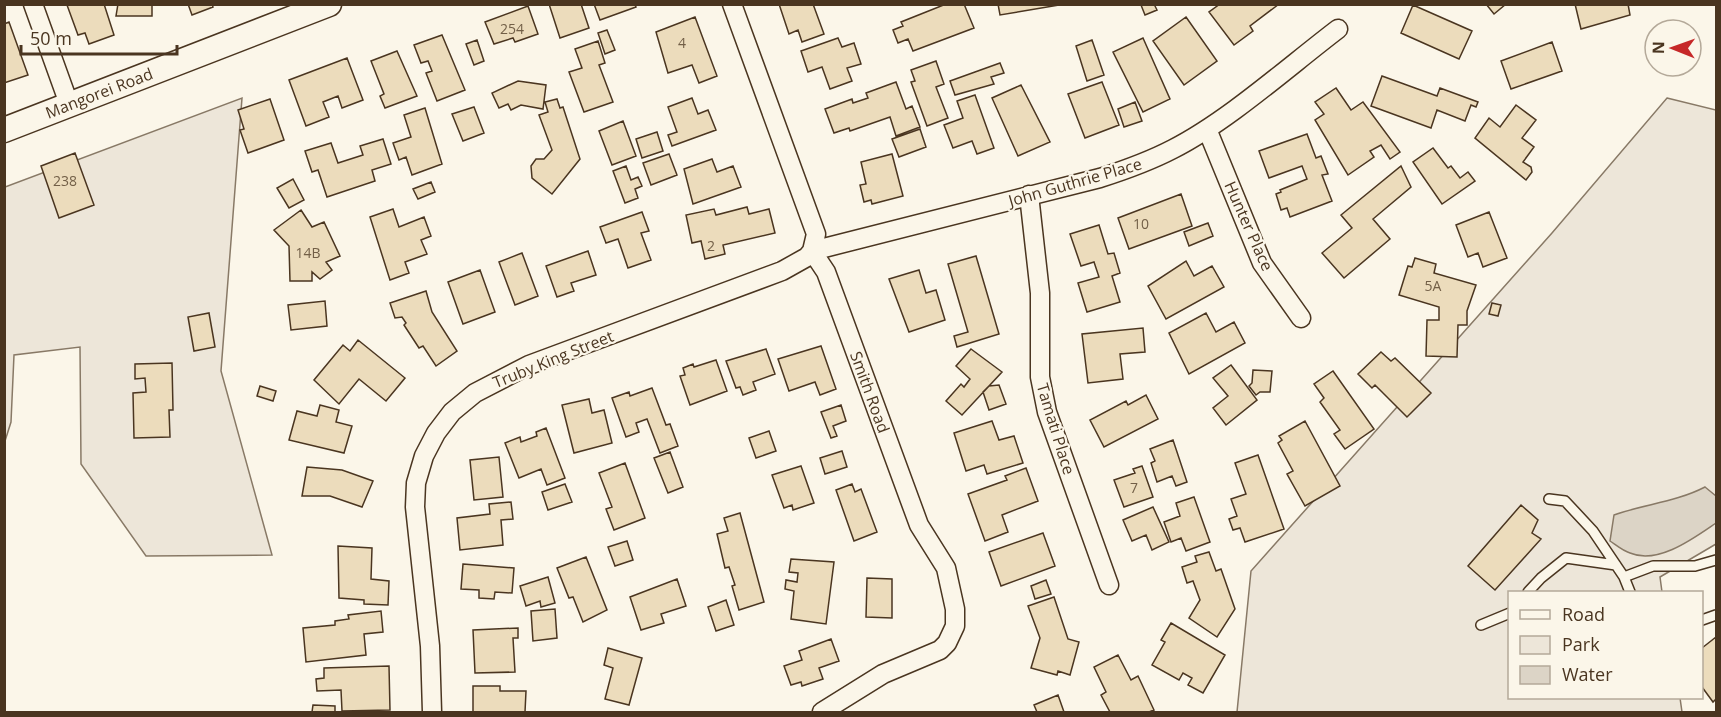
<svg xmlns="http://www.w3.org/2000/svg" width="1721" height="717" font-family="'Open Sans',sans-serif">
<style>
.green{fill:#ede6d9;stroke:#887966;stroke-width:1.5}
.water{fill:#dcd4c6;stroke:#887966;stroke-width:1.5}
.building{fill:#ecdcbc;stroke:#4a3520;stroke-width:1.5}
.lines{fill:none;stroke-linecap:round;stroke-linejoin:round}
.service-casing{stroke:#4a3520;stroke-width:12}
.minor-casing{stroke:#4a3520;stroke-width:21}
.tertiary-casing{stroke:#4a3520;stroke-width:27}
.service{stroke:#fbf6e9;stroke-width:9}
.minor{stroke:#fbf6e9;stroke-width:18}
.tertiary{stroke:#fbf6e9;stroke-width:24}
.labels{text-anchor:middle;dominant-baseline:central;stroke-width:4.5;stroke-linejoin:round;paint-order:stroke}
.number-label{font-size:14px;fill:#725f47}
.street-label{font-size:16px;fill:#4a3520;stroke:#fbf6e9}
</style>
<rect width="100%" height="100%" fill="#fbf6e9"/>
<path class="green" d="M242,98L221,371L272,555L146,556L81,464L80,347L14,355L11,422L5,441V187Z
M1667,98L1716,110V544L1660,577L1662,592H1510V698H1680L1682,712H1237L1251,571L1552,233Z"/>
<path class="water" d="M1705,487L1716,496V523C1694,538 1658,565 1630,553C1623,551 1616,545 1610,541L1614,515C1645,504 1676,502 1705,487Z"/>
<path class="building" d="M104,4L114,35L89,44L85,33L78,35L67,5Z
M118,4H152V16H116Z
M188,4H212L213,7L192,15Z
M549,4H581L589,28L560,38Z
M594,4H635L636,7L600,20Z
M779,4H813L824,34L802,42L798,30L789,34Z
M946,4H964L974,28L913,51L908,39L898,43L893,30L903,26L901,22Z
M998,4H1065L1000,15Z
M1154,4L1157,10L1145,15L1141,5Z
M1220,4H1279L1250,26L1253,31L1234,45L1209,12Z
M1486,4H1506L1494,14Z
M1575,4H1628L1630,15L1581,29Z
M1413,5L1472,31L1459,59L1401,33Z
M528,6L538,34L515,42L513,38L494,44L485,22Z
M695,17L717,76L699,83L692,65L668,73L656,32Z
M1186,17L1217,61L1184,85L1153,41Z
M9,22L28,75L4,83V24Z
M607,30L615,50L605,54L598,33Z
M442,35L465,90L437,101L426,73L432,71L428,61L421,63L414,45Z
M838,38L842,47L854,43L861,64L847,68L852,81L830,89L822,67L808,72L801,51Z
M1143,38L1170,99L1143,112L1113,52Z
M477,40L484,61L474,65L466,44Z
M1092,40L1104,75L1087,81L1076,46Z
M598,41L605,63L599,65L613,102L584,112L569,72L582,68L575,49Z
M1552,42L1562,71L1511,89L1501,61Z
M397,51L417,96L385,108L380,96L384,94L371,61Z
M347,58L363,100L342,108L338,96L323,102L329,117L306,126L289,80Z
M936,61L944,84L936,87L948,118L927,126L911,82L915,81L911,70Z
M1000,63L1004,73L991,77L994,84L955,95L950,81Z
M1382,76L1437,96L1440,88L1478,102L1476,107L1471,105L1465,121L1437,110L1431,128L1371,106Z
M518,81L546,85L543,109L521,105L511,110L508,104L499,108L492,93Z
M896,82L906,109L912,106L920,127L896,136L890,117L850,131L849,128L834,133L825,109L852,99L853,103L868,98L866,93Z
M1102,82L1119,125L1085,138L1068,94Z
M1021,85L1050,142L1018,156L992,98Z
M1336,88L1351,110L1363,102L1400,152L1390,159L1381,145L1370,151L1374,157L1348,175L1315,120L1324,114L1315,102Z
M975,95L994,148L977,154L972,141L953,148L944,125L963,118L957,101Z
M692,98L698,114L708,110L716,130L672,146L668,135L677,132L668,107Z
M270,99L284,140L248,153L240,130L244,129L238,110Z
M557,99L560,108L563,107L580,159L552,194L532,178L531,166L536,159H544L552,150L539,115L548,112L545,102Z
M1135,102L1142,121L1124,127L1118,109Z
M1516,105L1536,120L1522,138L1534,147L1523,162L1531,167L1532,172L1526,180L1475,138L1489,118L1500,127Z
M474,107L484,133L463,141L452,114Z
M425,108L442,164L412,175L406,157L399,160L393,143L411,137L404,115Z
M623,121L636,156L612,165L599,131Z
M920,129L926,147L899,157L892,139Z
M657,132L663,151L642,158L636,139Z
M1307,134L1316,158L1321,156L1328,174L1322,175L1332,201L1290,217L1287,208L1281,210L1276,194L1281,192L1280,190L1307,179L1302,166L1269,178L1259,151Z
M383,139L391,164L372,170L375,181L327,197L318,170L312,172L305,151L331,143L338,163L363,155L360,146Z
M1433,148L1448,168L1451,166L1460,178L1468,172L1475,181L1442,204L1413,162Z
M75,153L94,205L59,218L41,166Z
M669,154L677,175L651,185L643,163Z
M892,154L903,196L872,204L871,200L864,202L860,185L866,184L861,162Z
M712,159L717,172L733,166L741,187L693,204L684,169Z
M626,166L631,180L638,177L642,186L635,189L638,198L625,203L613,171Z
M1401,166L1411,187L1373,219L1390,239L1344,278L1322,253L1352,228L1341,215Z
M293,179L304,200L289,208L277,188Z
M431,182L435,192L418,199L413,189Z
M1181,194L1192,226L1129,249L1118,218Z
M747,207L749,214L769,209L775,233L723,245L725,254L705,259L701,241L692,243L686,215L714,209L716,215Z
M393,209L399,227L424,217L431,236L421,240L427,254L405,262L409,273L390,280L370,217Z
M301,210L312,227L324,222L340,256L326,262L332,270L320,279L312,272V281H290L289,246L274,230Z
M642,212L649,231L641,233L651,260L628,268L618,239L606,243L600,227Z
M1489,212L1507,258L1483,267L1478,253L1468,257L1456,225Z
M1208,223L1213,236L1189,246L1184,232Z
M1099,225L1108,254L1114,253L1120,273L1112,276L1120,302L1087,312L1078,283L1099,277L1094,262L1081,266L1070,234Z
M588,251L596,275L571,283L574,291L557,297L546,266Z
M522,253L538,296L515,305L499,262Z
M976,256L999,334L957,347L954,336L968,332L948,264Z
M1415,258L1436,264L1434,273L1476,285L1467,311V325H1458L1457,357L1426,356L1427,320H1439V307L1399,295L1408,266L1412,267Z
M1186,261L1194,276L1212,266L1224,287L1166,319L1148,286Z
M480,270L495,312L463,324L448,282Z
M919,270L926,293L936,290L945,320L909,332L889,279Z
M426,291L432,312L457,351L436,366L423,346L419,348L404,325L406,323L402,317L395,318L390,303Z
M325,301L327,326L291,330L288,305Z
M1492,303L1501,305L1498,316L1489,314Z
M209,313L215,347L194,351L188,317Z
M1206,313L1216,332L1234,322L1245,343L1189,374L1169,333Z
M1143,328L1145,352L1120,354L1123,379L1088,383L1082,334Z
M358,340L405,378L386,401L359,379L339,404L314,380L343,345L350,351Z
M821,346L836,389L820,395L815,382L789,391L778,359Z
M766,349L775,374L753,382L756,390L743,395L740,387L736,388L726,361Z
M971,349L1002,372L962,415L946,401L961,384L964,387L970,379L956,366Z
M1381,352L1391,361L1395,358L1431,393L1407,417L1375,385L1372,388L1358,374Z
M716,360L727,391L690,405L680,376L685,375L683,368L693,364L694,367Z
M172,363L173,410H169L170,437L134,438L133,393L146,392L145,378L135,379V364Z
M1231,365L1257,400L1226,425L1213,408L1228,396L1213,378Z
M1253,370L1272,371L1270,392H1260L1256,395L1249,386L1252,383Z
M1333,371L1374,429L1345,449L1334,434L1340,430L1320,402L1324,398L1314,384Z
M999,385L1006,404L989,410L983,392L989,386Z
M260,386L276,391L273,401L257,396Z
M652,388L666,425L670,424L678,446L660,453L647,419L636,423L639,432L626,437L612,398L629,392L630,396Z
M1146,395L1158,419L1104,447L1090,420L1126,401L1128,405Z
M589,399L592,413L604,410L612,443L574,453L562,405Z
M320,405L339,410L336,422L352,426L344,453L289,440L297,411L317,416Z
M841,405L846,421L833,426L837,436L831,438L821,412Z
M992,421L999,440L1014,436L1023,463L987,474L984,465L966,471L954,433Z
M1305,421L1340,486L1305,506L1287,474L1293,471L1278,443L1282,440L1279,436Z
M546,428L565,478L547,485L541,469L519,478L505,443L520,437L521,442L537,436L536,432Z
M769,431L776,451L756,458L749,438Z
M1173,440L1187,482L1176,486L1172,476L1157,482L1151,463L1155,461L1150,449Z
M842,451L847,467L825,474L820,458Z
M670,452L683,487L668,493L654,458Z
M1258,455L1284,529L1245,542L1240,528L1233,530L1229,519L1237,516L1231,499L1246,494L1235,463Z
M499,457L503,497L474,500L470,460Z
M625,463L645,518L614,530L606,509L612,507L599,473Z
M801,466L814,503L793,510L792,505L784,508L772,475Z
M1142,466L1153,497L1124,507L1114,480L1135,473L1133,469Z
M307,467L342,470L373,481L362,507L330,496H302Z
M1026,468L1038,501L1002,515L1008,532L985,541L968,494L1007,480L1005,476Z
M565,484L572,502L548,510L542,492Z
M852,484L855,492L861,489L877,532L854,541L836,490Z
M1194,497L1210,542L1186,551L1181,538L1171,542L1164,522L1180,516L1176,503Z
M511,502L513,519L501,520L503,545L460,550L457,518L490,514L489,504Z
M1521,505L1538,520L1532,533L1541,539L1495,590L1468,566Z
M1153,507L1169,542L1152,550L1146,535L1132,541L1123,520Z
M740,513L764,602L739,610L732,586L735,585L729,567L725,568L717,534L728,531L724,518Z
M1043,533L1055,566L1001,586L989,552Z
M627,541L633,560L615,566L608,547Z
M338,546L372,548L371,579L389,581L388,605L364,604V600L339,598Z
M1209,552L1216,571L1221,569L1235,609L1217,637L1189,618L1200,600L1193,581L1187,583L1182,567L1197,562L1195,556Z
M586,557L607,610L583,622L573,597L569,598L557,568Z
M791,559L834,562L826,624L791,619L794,591L785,589L786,580L797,582L798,573L789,572Z
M463,564L514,568L512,593L495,592L494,599L479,598V590L461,589Z
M548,577L555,603L541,607L540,601L526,606L520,586Z
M867,578L892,579V618L866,617Z
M677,579L686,606L661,614L664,623L641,630L630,597Z
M1046,580L1051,594L1035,599L1031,586Z
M1054,597L1068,639L1079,642L1070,675L1058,671L1057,675L1031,668L1040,638L1028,606Z
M726,600L734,625L716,631L708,607Z
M555,609L557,638L533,641L531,611Z
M381,611L383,632L364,634L366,655L306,662L303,628L335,625V621L349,619L348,615Z
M1171,623L1225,655L1203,693L1188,685L1192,678L1183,673L1179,680L1152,665L1165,642L1161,640Z
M518,628V638H513L515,672L475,673L473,630Z
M1716,637V699L1713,702L1702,687V648Z
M831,639L839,661L819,668L823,679L802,686L801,682L791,685L784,666L802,660L799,651Z
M608,648L642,658L629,705L605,699L613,668L604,665Z
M1118,655L1131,680L1138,676L1154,710L1149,712H1110L1101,695L1106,692L1094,667Z
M389,666L390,710L342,711L341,690L317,691L316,679L324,678V668Z
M473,686H500V691H526L525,712H473Z
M1058,695L1064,712H1037L1034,705Z
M313,705L335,706V712H312Z"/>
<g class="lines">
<g class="service-casing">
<path id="service" d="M1549,499L1565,501L1593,531L1624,577
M1528,592L1541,578L1566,558L1616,565
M1630,592L1624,577L1653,566H1695L1716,560
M1702,620L1716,615
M1481,625L1510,613"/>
</g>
<g class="minor-casing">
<path id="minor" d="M33,4L69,104
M732,4L816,234L812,251L826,272L919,525L946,568L955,609V626L947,643L940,650L883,674L822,712
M1207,129L1262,263L1301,318
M1029,195L1040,293V377L1047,412L1109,585
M432,712L430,646L415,507L416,483L424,456L436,433L452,412L475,393L529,365L782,271L807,257L812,251L1100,178C1125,170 1150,161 1173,149C1228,121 1288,67 1338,29"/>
</g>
<g class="tertiary-casing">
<path id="tertiary" d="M4,130L329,4"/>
</g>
<use href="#service" class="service"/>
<use href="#minor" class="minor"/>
<use href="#tertiary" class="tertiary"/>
</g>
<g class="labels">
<g class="number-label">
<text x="512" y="28">254</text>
<text x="682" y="42">4</text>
<text x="65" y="180">238</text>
<text x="1141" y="223">10</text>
<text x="711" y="245">2</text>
<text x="308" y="252">14B</text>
<text x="1433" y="285">5A</text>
<text x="1134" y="487">7</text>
</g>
<g class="street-label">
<text transform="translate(99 93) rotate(-21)">Mangorei Road</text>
<text transform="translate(1075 182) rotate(-16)">John Guthrie Place</text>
<text transform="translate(1249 226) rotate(66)">Hunter Place</text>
<text transform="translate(553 359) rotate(-22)">Truby King Street</text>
<text transform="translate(870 392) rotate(70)">Smith Road</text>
<text transform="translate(1056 429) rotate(73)">Tamati Place</text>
</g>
</g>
<rect width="1721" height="717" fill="none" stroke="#4a3520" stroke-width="12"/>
<rect x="1508" y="591" width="195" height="108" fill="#fbf6e9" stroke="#b4a999" stroke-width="1.5"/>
<rect x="1520" y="610" width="30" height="9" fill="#fbf6e9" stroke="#b4a999" stroke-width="1.5"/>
<text x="1562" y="621" font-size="18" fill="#4a3520">Road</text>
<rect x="1520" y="636" width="30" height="18" fill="#ede6d9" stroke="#b4a999" stroke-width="1.5"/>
<text x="1562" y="651" font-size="18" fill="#4a3520">Park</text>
<rect x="1520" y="666" width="30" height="18" fill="#dcd4c6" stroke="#b4a999" stroke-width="1.5"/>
<text x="1562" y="681" font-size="18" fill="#4a3520">Water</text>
<g transform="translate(1673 48) rotate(271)"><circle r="28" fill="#fbf6e9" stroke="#b4a999" stroke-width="1.5"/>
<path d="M0-4.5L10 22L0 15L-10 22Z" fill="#c62828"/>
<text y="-9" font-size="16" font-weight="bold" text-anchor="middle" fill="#4a3520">N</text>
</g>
<path d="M21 45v9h156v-9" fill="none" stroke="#4a3520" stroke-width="3"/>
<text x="30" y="45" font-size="18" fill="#4a3520" stroke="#fbf6e9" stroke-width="4.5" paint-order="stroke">50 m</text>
</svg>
